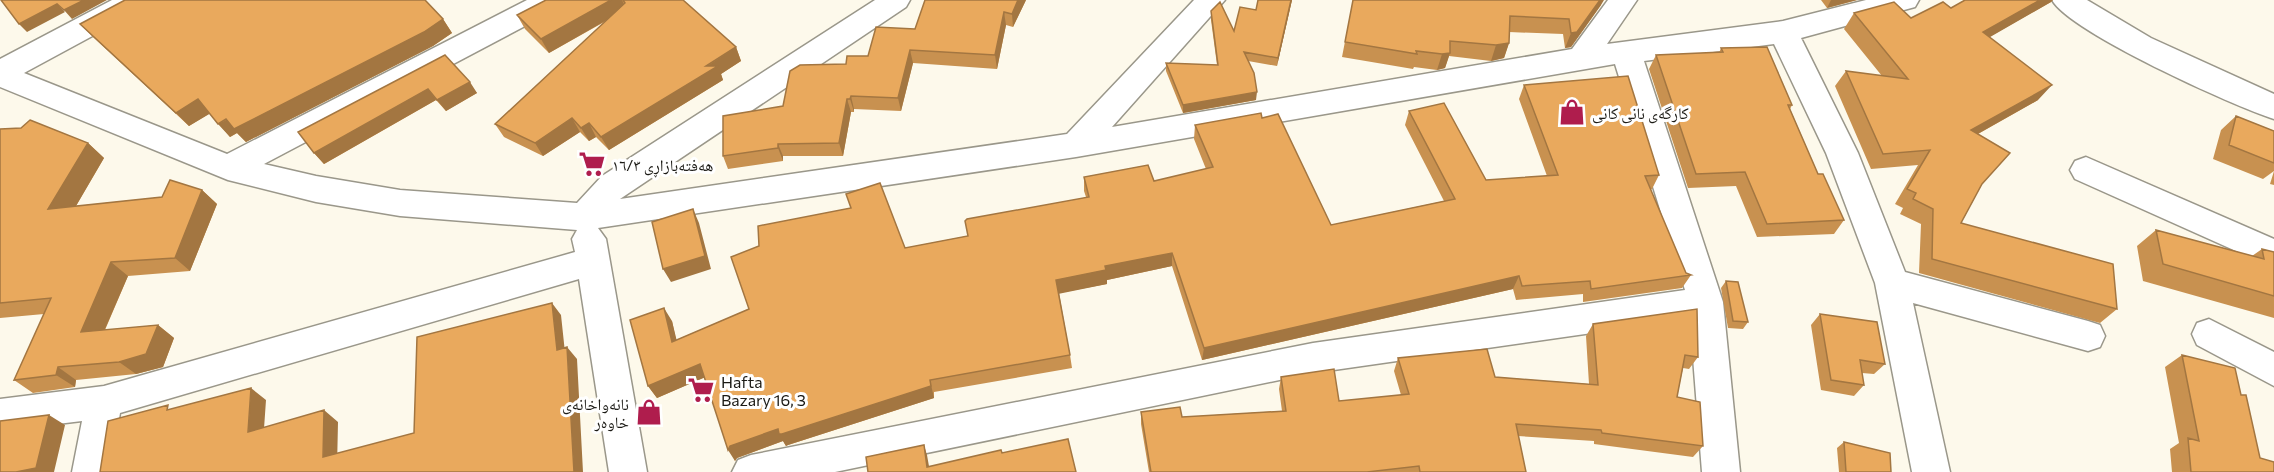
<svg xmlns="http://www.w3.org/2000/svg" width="2274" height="472" font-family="Commissioner,'Noto Naskh Arabic',sans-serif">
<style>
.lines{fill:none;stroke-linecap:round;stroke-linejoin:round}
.minor-casing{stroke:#9a978a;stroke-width:3}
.minor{fill:#fff;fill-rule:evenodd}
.wall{fill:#c89150}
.shaded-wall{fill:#a37641}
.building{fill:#e9a95d;stroke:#a37641;stroke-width:1.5}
.labels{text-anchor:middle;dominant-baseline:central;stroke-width:6;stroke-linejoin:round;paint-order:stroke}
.poi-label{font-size:16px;fill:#1b1a15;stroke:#fff;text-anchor:start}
</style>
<rect width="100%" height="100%" fill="#fdf9eb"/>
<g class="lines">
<g class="minor-casing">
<path id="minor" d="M112,0H150L146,7L24,73L227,154L527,0H565L561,7L264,164L316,176L400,190L577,203L602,176L875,0H910L906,7L620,199L1067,134L1194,0H1225L1112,127L1572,49L1608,0H1637L1607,44L1783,21L1866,0H1919L1915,7L1801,38L1858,153L1905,272L2088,321L2100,325L2105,336L2100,347L2088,351L1913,303L1950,472H1912L1875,283L1826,153L1774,44L1644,61L1723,302L1740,472H1702L1690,319L1313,373L835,472H732L738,460L751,455L1313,343L1685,290L1615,64L1076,157L598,228L606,239L647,472H609L579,279L120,413L110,472H72L82,421L0,431V399L104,386L575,252L572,239L577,230L400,216L316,202L228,180L0,87V59Z
M2052,0H2087L2151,38L2274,94V119C2233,106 2070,32 2052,0Z
M2086,157L2274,239V268L2075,179L2070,170L2075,161Z
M2209,319L2274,352V386L2197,345L2192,334L2197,323Z"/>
</g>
<use href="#minor" class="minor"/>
</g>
<path class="wall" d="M546,0H683L736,47L741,61L721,74L723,80L609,150L596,137L589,141L580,132L543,156L504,137L495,124L606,21L549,53L525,29L517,15Z
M1026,0L1013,27L1006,25L997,69L913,63L901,111L854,109V112H851L843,156H783V161L728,169L723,156L783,106L846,64L868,56L915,29Z
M1258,0H1292L1277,66L1248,61L1256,100L1183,113L1166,71V63L1217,65L1211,20V11L1234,31L1256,10Z
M1353,0L1601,5L1571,47L1565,48L1563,34L1509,32V43L1504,58L1491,61L1449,56L1445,68L1437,70L1414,67L1413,69L1342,57Z
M1821,0H1857L1827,8Z
M1965,0H2053L2051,2L1989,37L2038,100L1978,134L1982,184L1961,223L2117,309L2100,323L1919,273L1921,224L1900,214L1903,208L1895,204L1918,165L1871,169L1835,86L1846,71L1882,76L1844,29L1854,13L1911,18L1951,8Z
M443,19L452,33L433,46L246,142L237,133L230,137L210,113L189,126L94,38L80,24Z
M1721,48L1792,105L1790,109L1818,174L1844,220L1834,234L1757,237L1736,186L1688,188L1649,69L1656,55L1719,53Z
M445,55L477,93L446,111L436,100L324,164L314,153Z
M1524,85L1659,175L1652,189L1650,190L1686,273L1691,275L1682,288L1583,302V294L1516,300L1513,289L1202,360L1172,266L1107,280V284L1059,293L1070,355L1072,368L934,392V398L788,445L786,446L783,441L737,458L735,461L705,377L657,398L648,386L672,321L676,340L749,309L759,246L905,248L967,236L1086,197L1084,191V177L1154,181L1206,169L1194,139L1195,125L1262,118L1331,225L1444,201L1405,125L1409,111L1486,180L1547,176L1519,99Z
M2236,116L2274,131V185L2270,184L2274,171L2263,179L2213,159L2221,130Z
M0,129L88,143L104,158L76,206L162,197L202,190L217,204L190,271L128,276L105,330L158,325L174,338L163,367L136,374L76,380L75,387L33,393L14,380L44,314L0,318Z
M2156,230L2252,256L2262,249L2274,252V318L2143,281L2137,246Z
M1726,281L1748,322L1743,329L1728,328L1721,288Z
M1820,314L1885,364L1874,374L1862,373L1864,385L1854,396L1821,390L1811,325Z
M1593,324L1698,357L1689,369L1683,368L1677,397L1703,446L1693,457L1594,444V441L1518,436L1526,472H1149L1141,424V412L1182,417L1282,411L1279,389L1281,377L1339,401L1401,395L1394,371L1398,358L1495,377L1589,384L1586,336Z
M2182,355L2241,395L2260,458L2274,472H2172L2170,449L2179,443L2165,367Z
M1844,442L1891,472H1839L1837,448Z"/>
<path class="shaded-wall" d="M84,0H107L72,19L64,10Z
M611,0H622L626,9L549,53L541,39Z
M1018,0H1026L1013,27L1012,14Z
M1291,0H1292L1277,66L1278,58Z
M1600,0H1604L1601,5L1571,47L1565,48L1571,33Z
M1831,0H1857L1827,8Z
M2040,0H2053L2051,2L1971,48L1983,32Z
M57,4L65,12L27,32L19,24Z
M1004,12L1006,25L997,69L995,55Z
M443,19L452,33L433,46L246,142L237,133L230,137L218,124Z
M1509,43L1504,58L1491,61L1496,45Z
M736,47L741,61L721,74L723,80L609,150L601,137Z
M910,50L913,63L901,111L898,98Z
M1450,53L1445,68L1437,70L1442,54Z
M470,82L477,93L446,111L437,100Z
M2052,85L2038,100L1958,145L1971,130Z
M428,89L436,100L324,164L314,153Z
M1257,92L1256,100L1183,113V105Z
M851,96L854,109V112L850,99Z
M198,99L211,113L189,126L176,113Z
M847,99L851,112L843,156L839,143Z
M572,118L580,132L543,156L535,143Z
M589,123L596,137L589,141L581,128Z
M88,143L104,158L66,223L48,209Z
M778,144L783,156V161L778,148Z
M202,190L217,204L190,271L175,258Z
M693,209L699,223L711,269L671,282L663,269Z
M1172,253V266L1107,280V284L1058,294L1056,280L1105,266Z
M111,262L128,276L98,345L81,332Z
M1519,276L1513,289L1202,360L1204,348Z
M552,303L561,315L566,362L557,350Z
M664,308L672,321L680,354L672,342Z
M158,325L174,338L163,367L136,374L119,362Z
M567,347L577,359L583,472H574Z
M700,364L708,376L657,398L648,386Z
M58,367L76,380L75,387L56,375Z
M930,380L934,398L788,445L786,446L783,441L737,458L735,461L728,450L730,446L778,429Z
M251,388L266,400L263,443L248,432Z
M324,410L338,422L337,468L323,457Z
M49,415L65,425L54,472H16Z
M924,445L927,455L930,472L927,467Z"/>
<path class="building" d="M1,0H84L64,10L57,4L19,24Z
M125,0H425L443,19L424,32L234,129L226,119L218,124L198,99L176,113L80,24Z
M546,0H611L541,39L517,15Z
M623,0H683L736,47L706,66H718L601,137L589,123L581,128L572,118L535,143L495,124L625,3Z
M925,0H1018L1012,14L1004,12L995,55L910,50L898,98L851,96L850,99H847L839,143L778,144V148L723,156V116L783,106L790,71L800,65L846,64L847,56H868L876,27L915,29Z
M1258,0H1291L1278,58L1244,52L1254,73L1257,92L1183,105L1166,63L1218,65L1211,11L1220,2L1234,31L1240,7L1256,10Z
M1353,0H1600L1577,32L1571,33L1569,19L1510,16L1509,43L1496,45L1450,41V53L1442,54L1416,51L1417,54L1345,42Z
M1965,0H2040L1983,32L2052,85L1971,130L2010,153L1982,184L1961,223L2113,264L2117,309L1932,259L1933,209L1913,199L1916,193L1907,189L1930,150L1883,154L1846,71L1908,79L1854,13L1894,2L1911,18L1943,2L1951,8Z
M1767,47L1792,105H1788L1818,174H1823L1844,220L1767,224L1745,172L1696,174L1656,55L1723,52L1721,48Z
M445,55L470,82L437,100L428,89L314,153L298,132Z
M1628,76L1659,175L1645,176L1686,273L1691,275L1591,289L1590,281L1522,286L1519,276L1204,348L1172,253L1105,266L1106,270L1056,280L1070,355L930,380L931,386L782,434H779L778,429L730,446L728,450L700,364L648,386L630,320L664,308L672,342L749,309L731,257L759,246L758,226L851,208L846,194L880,183L905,248L968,236L965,221L967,219L1089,197L1084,177L1148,165L1154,181L1213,167L1195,125L1261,113L1262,118L1278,114L1331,225L1455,199L1409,111L1444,103L1486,180L1558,175L1524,85Z
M2236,116L2274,131V163L2229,145Z
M30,120L88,143L48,209L162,197L170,180L202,190L175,258L111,262L81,332L158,325L146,354L119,362L58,367L56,375L14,380L51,298L0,303V129L21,128Z
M693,209L705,256L663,269L652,222Z
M2156,230L2264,259L2262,249L2274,252V296L2163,264Z
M1726,281L1738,282L1748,322L1733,321Z
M552,303L557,350L567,347L574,472H100L108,421L168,405L167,410L251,388L248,432L324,410L323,457L414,433L417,337Z
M1697,309L1698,357L1685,355L1677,397L1700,402L1703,446L1602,433L1601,430L1516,424L1526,472H1420L1419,466L1367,472H1151L1141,412L1180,407L1182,417L1286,411L1281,377L1334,369L1339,401L1409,394L1398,358L1487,349L1495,377L1598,385L1593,324Z
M1820,314L1877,322L1885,364L1860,360L1864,385L1831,380Z
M2182,355L2235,368L2241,395H2246L2260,458L2274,462V472H2191L2188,438L2199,441Z
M49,415L36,468L16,472H0V421Z
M1068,439L1076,472H868L866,457L924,445L927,467L1001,450L1002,453Z
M1844,442L1890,453L1891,472H1846Z"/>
<defs>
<g id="shop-bare" transform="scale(2.07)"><path d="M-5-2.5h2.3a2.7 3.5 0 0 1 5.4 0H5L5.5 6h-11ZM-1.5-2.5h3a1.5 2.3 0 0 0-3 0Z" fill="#af1d4d" stroke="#fff" stroke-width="2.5" paint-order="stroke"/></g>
<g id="supermarket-bare" transform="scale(2.07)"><path d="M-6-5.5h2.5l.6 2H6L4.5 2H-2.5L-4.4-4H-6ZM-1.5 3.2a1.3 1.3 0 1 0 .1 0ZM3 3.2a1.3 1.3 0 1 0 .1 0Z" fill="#af1d4d" stroke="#fff" stroke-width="2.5" paint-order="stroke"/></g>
</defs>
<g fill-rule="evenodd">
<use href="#shop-bare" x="1572" y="112"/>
<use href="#supermarket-bare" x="592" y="164"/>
<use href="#supermarket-bare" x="701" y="390"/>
<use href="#shop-bare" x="649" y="412"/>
</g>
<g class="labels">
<g class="poi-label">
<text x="1592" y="112">کارگەی نانی کانی</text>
<text x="612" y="164">هەفتەبازاڕی ١٦/٣</text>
<text x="721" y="381">Hafta<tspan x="721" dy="18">Bazary 16, 3</tspan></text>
<text x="629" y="403" text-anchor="end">نانەواخانەی<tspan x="629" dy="18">خاوەر</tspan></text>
</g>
</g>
</svg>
